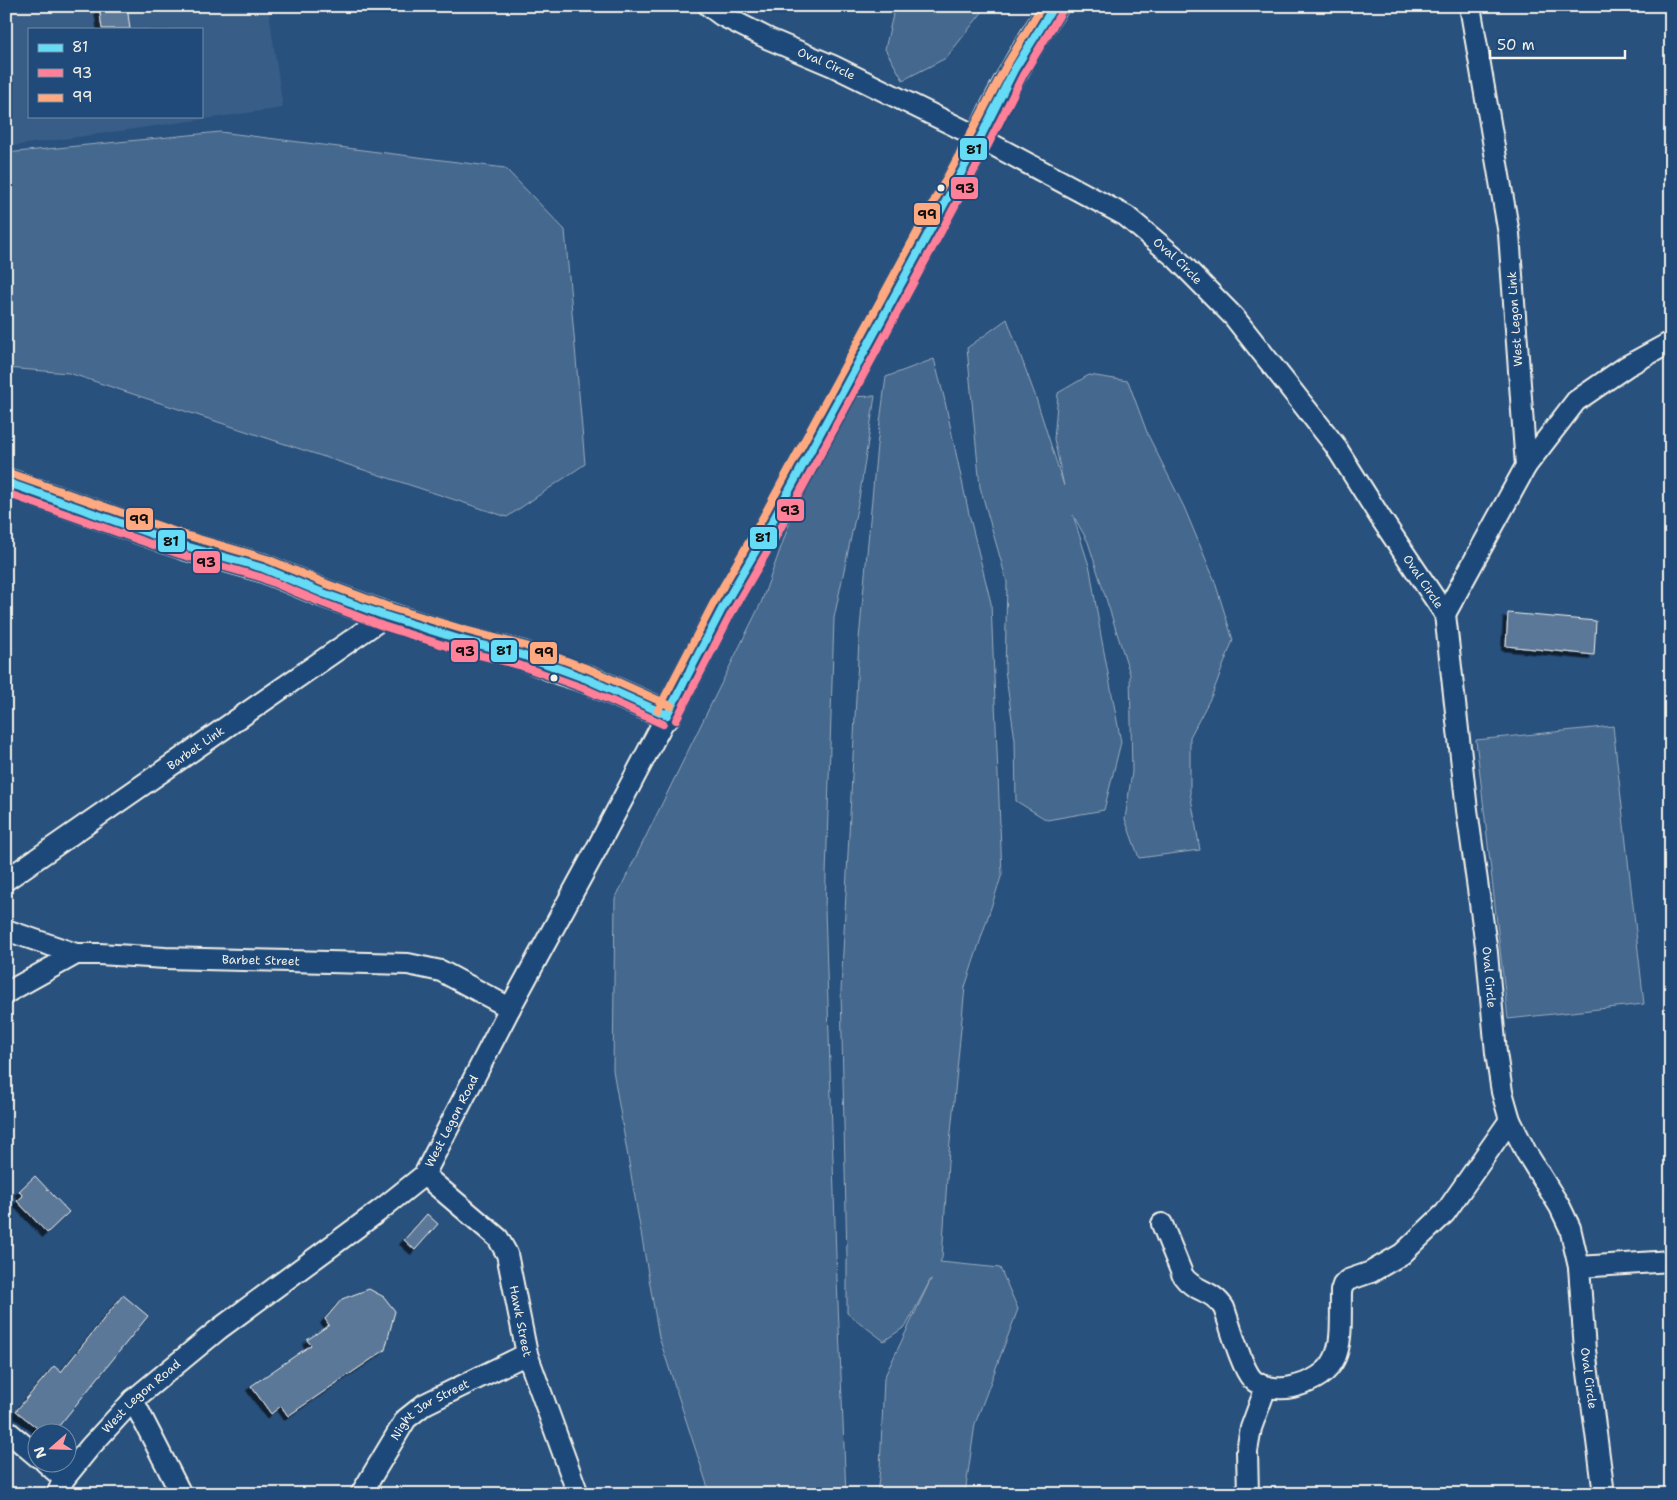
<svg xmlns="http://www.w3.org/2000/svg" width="1677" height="1500" font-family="'Shantell Sans',sans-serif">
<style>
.built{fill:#375d86;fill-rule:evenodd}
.grass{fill:#45688e;stroke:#9cacbb}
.building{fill:#5b7899;stroke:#f4f1e8;filter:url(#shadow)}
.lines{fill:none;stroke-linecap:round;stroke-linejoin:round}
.street-casing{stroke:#f4f1e8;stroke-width:24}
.secondary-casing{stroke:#f4f1e8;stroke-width:31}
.street{stroke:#1f4a7a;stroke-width:20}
.secondary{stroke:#1f4a7a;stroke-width:28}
.bus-1-casing{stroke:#1f4a7a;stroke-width:11}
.bus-2-casing{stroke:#1f4a7a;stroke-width:11}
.bus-3-casing{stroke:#1f4a7a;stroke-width:11}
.bus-1{stroke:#66dbf5;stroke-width:8}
.bus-2{stroke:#ff8098;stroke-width:8}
.bus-3{stroke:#ffa980;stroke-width:8}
.bus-dot{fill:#f4f1e8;stroke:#1f4a7a;stroke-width:2}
.labels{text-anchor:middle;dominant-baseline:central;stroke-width:5;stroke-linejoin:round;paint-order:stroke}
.street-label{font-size:12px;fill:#f4f1e8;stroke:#1f4a7a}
.line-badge{stroke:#1f4a7a;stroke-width:2}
.pale-badge-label{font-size:14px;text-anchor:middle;font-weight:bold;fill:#111}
</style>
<defs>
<filter id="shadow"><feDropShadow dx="-4.5" dy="4.5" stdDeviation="0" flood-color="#0009"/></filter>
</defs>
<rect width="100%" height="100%" fill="#28517e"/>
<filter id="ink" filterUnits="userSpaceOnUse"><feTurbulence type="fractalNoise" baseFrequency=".02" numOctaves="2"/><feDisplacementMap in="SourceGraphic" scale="10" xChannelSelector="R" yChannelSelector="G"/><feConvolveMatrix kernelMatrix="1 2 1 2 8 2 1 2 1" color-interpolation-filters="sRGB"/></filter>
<g filter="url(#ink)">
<path class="built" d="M6,6H268L283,108L6,147ZM29,29H201V116H29Z"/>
<path class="grass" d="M895,6H987L946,58L903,80L885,49Z
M220,132L505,168L565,230L585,464L507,517L69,373L6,368V153Z
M1007,319L1035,395L1064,486L1054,439L1058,393L1089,375L1128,381L1148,435L1184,507L1214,579L1233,640L1212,695L1190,737V792L1200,850L1139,858L1125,819L1132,772L1130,674L1088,542L1073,515L1090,569L1101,636L1121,742L1104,810L1047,820L1016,801L1015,740L1005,670L1007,582L980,487L967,348Z
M934,359L944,397L969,514L991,603L1002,874L965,987L948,1163L942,1258L940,1262L1000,1268L1018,1309L975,1424L965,1494H877L880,1469L884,1378L931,1279L906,1326L884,1341L847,1313V1258L841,991L859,639L877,445L886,377Z
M875,396L859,499L834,618L825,908L836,1256L846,1494H710L659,1337L613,1070L615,899L761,603L800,494L845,397Z
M1613,726L1644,1004L1508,1019L1476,740Z"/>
<path class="building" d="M99,6H127L130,29H102Z
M1508,613L1596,621L1594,655L1506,646Z
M35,1176L69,1212L47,1233L17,1201L23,1196L19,1191Z
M427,1214L438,1224L415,1250L404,1240Z
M369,1289L384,1297L395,1311L385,1350L288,1416L281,1406L271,1414L251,1386L311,1345L307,1340L329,1325L325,1319L342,1299Z
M123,1295L148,1316L54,1432H42L16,1411L54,1366L61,1372Z"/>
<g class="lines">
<g class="street-casing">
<g id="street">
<path id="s1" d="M709,6L721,15L769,39L833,66L980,138L1126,216L1176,258L1234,317L1334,444L1380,517L1445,614L1467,810L1487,953L1496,1053L1502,1092L1510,1120L1526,1152L1560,1207L1570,1228L1579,1267L1585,1350L1604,1494"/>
<path d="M1526,466L1576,401L1627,366L1671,342"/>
<path d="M1445,614L1526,466L1509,234L1470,6"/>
<path id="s2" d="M6,880L386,616"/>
<path id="s3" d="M6,930L76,954H99L165,958L408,964L441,971L510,1008"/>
<path d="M6,993L76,954"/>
<path id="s4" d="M424,1175L498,1238L507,1254L527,1354L578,1494"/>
<path d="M1162,1224L1183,1276C1194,1292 1212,1289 1224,1308C1230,1325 1241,1367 1252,1379C1261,1388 1280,1390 1292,1387C1348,1374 1340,1339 1341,1291L1343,1285L1348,1280L1371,1272L1402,1254L1445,1213L1510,1120"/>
<path d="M1579,1267L1671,1261"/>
<path d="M133,1400L181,1494"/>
<path d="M6,1430L38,1457"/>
<path d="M45,1462L64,1479"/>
<path id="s5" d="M57,1494L64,1479L90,1447L133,1400L219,1329L379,1211L424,1175L510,1008L597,848L667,715"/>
<path id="s6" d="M361,1494L406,1419L425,1404L527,1354"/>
<path d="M1248,1494L1247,1451L1251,1428L1266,1387"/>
</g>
</g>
<g class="secondary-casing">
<path id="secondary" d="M6,482L182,545L263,568L323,593L386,616L462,640L522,655L562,671L587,679L667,715L723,607L765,535L980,138C1001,92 1026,48 1054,6"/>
</g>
<use href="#street" class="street"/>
<use href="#secondary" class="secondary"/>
<g class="bus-1-casing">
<path id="bus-1" d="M6,482L182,545L263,568L323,593L386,616L462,640L522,655L587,679L667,715
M667,715L723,607L765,535L980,138L1014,70L1054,6"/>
</g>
<g class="bus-2-casing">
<path id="bus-2" d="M6,493L179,554L260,577L320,602L383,626L459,650L519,665L583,688L663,724
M676,720L732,612L774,540L989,143L1023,75L1062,11"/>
</g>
<g class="bus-3-casing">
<path id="bus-3" d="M9,473L185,535L267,559L327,584L389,607L465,630L526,646L591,670L671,706
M658,710L714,602L756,530L971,133L1006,66L1042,6"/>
</g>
<use href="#bus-1" class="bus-1"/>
<use href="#bus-2" class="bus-2"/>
<use href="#bus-3" class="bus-3"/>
</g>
</g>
<g class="bus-dot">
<circle cx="941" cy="188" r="4.5"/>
<circle cx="554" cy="678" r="4.5"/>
</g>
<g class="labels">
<g class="street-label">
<text stroke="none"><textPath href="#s1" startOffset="131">Oval Circle</textPath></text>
<text stroke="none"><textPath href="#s1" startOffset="536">Oval Circle</textPath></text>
<text transform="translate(1515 319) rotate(-94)">West Legon Link</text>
<text stroke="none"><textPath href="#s1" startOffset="941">Oval Circle</textPath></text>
<text stroke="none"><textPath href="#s2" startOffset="231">Barbet Link</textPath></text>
<text stroke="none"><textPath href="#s3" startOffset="259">Barbet Street</textPath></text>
<text stroke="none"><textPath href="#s1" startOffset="1346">Oval Circle</textPath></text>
<text stroke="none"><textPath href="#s5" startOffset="550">West Legon Road</textPath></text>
<text stroke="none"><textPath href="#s4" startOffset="184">Hawk Street</textPath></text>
<text stroke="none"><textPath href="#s1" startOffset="1766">Oval Circle</textPath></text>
<text stroke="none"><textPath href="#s5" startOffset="130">West Legon Road</textPath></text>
<text stroke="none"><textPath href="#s6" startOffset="112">Night Jar Street</textPath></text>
</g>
</g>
<g class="line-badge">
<rect x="959" y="137" width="29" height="24" rx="5" fill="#66dbf5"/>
<rect x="950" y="176" width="29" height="24" rx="5" fill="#ff8098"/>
<rect x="913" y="202" width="28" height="24" rx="5" fill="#ffa980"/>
<rect x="776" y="498" width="29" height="24" rx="5" fill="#ff8098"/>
<rect x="125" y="507" width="29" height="24" rx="5" fill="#ffa980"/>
<rect x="749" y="526" width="29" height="24" rx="5" fill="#66dbf5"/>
<rect x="157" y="529" width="29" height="24" rx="5" fill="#66dbf5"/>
<rect x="192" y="550" width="29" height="24" rx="5" fill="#ff8098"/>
<rect x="490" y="639" width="28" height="24" rx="5" fill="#66dbf5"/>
<rect x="450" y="639" width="29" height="24" rx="5" fill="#ff8098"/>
<rect x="529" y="641" width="29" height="24" rx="5" fill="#ffa980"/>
</g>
<g class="pale-badge-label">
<text x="974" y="154">81</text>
<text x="965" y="193">93</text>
<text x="927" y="219">99</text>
<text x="790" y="515">93</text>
<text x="139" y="524">99</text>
<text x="763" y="542">81</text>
<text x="171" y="546">81</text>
<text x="206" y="567">93</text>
<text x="504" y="655">81</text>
<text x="465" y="656">93</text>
<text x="544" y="657">99</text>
</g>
<rect width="1677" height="1500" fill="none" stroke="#1f4a7a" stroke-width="25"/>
<rect x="12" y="12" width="1652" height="1475" fill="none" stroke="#f4f1e8" stroke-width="2" filter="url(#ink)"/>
<rect x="28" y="28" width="175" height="90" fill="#1f4a7a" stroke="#748da6"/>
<rect x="38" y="44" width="25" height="8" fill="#66dbf5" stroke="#748da6"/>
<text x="72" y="52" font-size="15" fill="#f4f1e8">81</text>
<rect x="38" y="69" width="25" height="8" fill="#ff8098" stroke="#748da6"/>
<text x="72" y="78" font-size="15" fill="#f4f1e8">93</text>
<rect x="38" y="94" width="25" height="8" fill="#ffa980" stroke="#748da6"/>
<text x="72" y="102" font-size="15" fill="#f4f1e8">99</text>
<g transform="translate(52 1448) rotate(250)"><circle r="24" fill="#1f4a7a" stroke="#748da6"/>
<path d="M0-4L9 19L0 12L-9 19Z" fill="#ff9aa2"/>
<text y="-8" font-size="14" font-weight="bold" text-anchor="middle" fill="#f4f1e8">N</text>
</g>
<path d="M1490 50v8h135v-8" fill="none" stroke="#f4f1e8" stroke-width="2.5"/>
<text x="1497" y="50" font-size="15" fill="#f4f1e8" stroke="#1f4a7a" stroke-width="4" paint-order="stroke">50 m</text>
</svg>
